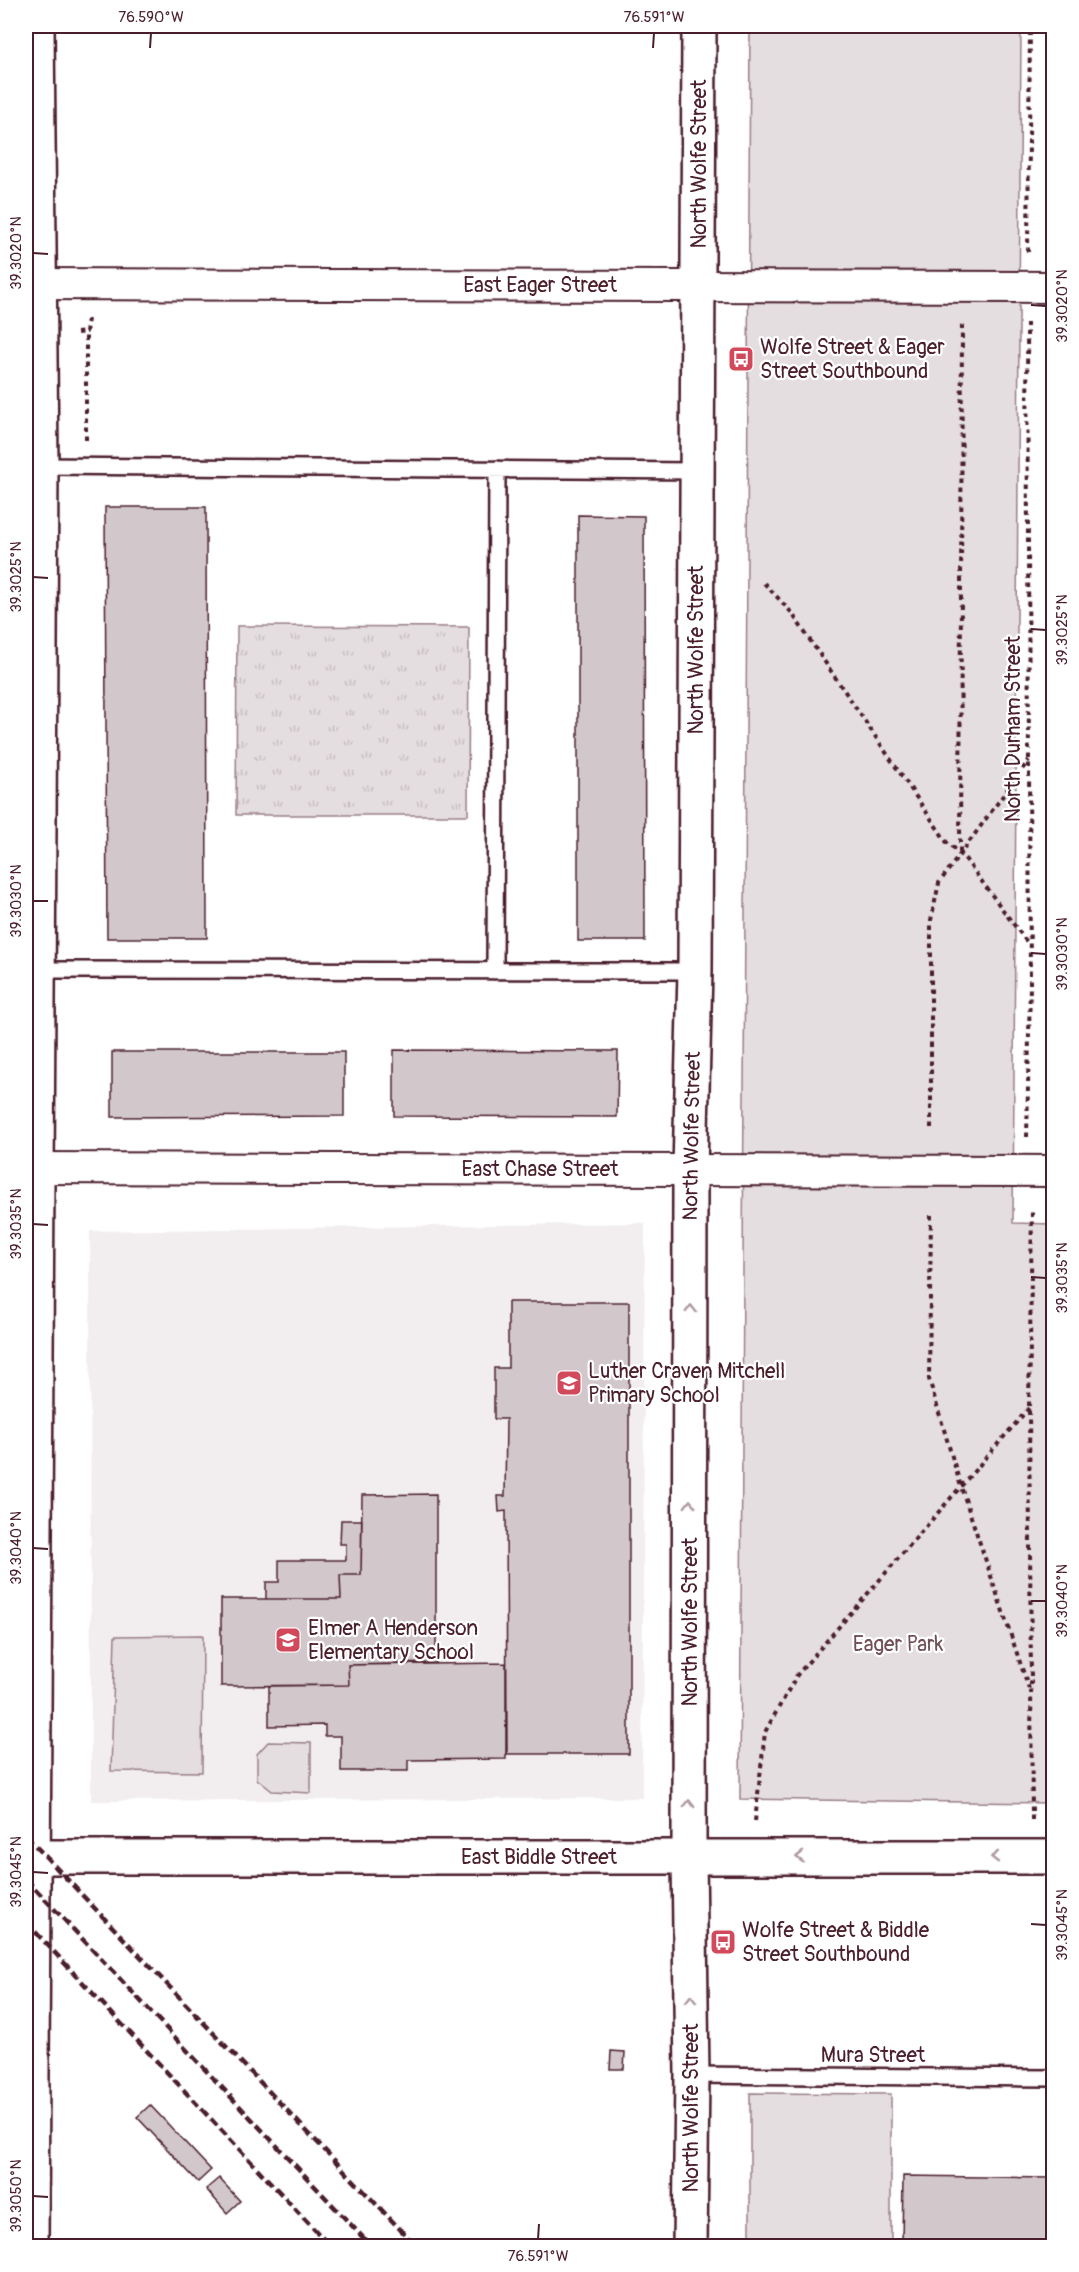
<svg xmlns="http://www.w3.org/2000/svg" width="1079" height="2272" font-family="Pangolin,sans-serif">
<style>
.built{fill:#f2eeef}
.grass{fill:url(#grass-tufts);stroke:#987e86;stroke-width:1.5}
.green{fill:#e5dee0;stroke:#987e86;stroke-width:1.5}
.building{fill:#d2c7cb;stroke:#4a1f2b;stroke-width:1.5}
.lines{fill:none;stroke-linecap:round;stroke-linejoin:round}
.service-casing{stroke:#4a1f2b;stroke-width:20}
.minor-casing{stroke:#4a1f2b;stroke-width:34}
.tertiary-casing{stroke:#4a1f2b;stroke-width:38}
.primary-casing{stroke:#4a1f2b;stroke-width:38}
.path{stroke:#4a1f2b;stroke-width:4;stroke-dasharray:4.5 4.5;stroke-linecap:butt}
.service{stroke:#fff;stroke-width:15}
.minor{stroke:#fff;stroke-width:30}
.tertiary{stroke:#fff;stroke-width:33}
.primary{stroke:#fff;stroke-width:33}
.rail{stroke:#4a1f2b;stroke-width:4.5;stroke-dasharray:9 4.5;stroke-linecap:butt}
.oneway{stroke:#ae9aa0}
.ticks{fill:none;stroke:#4a1f2b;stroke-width:2}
.labels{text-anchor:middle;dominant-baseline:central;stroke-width:4.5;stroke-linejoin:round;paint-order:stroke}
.street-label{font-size:21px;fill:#4a1f2b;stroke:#fff}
.poi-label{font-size:21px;fill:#4a1f2b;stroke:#fff;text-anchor:start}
.park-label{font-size:21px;fill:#714f58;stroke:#fff}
.neatline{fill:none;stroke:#4a1f2b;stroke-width:2}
.ticks-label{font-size:15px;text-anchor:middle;fill:#4a1f2b}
</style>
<defs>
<pattern id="grass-tufts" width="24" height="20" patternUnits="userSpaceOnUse" patternTransform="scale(1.5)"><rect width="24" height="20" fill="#e5dee0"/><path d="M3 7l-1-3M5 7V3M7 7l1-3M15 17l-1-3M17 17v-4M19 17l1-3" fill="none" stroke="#c6bec0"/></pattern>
</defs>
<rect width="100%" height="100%" fill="#fff"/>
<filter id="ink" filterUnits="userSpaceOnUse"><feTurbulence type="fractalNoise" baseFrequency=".0167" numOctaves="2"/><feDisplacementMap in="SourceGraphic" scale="12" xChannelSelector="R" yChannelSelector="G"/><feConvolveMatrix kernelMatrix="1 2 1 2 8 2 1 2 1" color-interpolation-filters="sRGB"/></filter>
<g filter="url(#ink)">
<path class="built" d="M645,1223L642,1798L91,1801L90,1231Z"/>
<path class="grass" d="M237,626L469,627L468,815H236Z"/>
<path class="green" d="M750,26H1021L1013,1223L1053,1224V1803L740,1799Z
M203,1635L202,1772L111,1771L115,1636Z
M268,1742L311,1743V1793L272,1791L257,1779V1754Z
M750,2093L891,2094V2246H750Z"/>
<path class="building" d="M105,507H206L207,938H107Z
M578,515L644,516L645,941H578Z
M394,1050L618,1051L617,1117L394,1116Z
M112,1052H344V1116L112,1117Z
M508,1302H629V1754H507L506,1511L499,1512L498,1496H505L506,1419H494V1368H508Z
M436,1494V1663L348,1665L349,1685L221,1686V1599H341L340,1575H361L362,1495Z
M341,1520H362L361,1575H340L341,1599H266V1582H279V1560H346V1544H340Z
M506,1663V1759L408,1760V1771H341V1736H325V1725L269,1726V1686L349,1685L348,1665Z
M611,2051L625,2052L624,2069H610Z
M150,2105L211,2170L198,2182L137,2117Z
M903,2176L1054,2178V2246H902Z
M219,2178L240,2201L227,2213L206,2189Z"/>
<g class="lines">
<g class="service-casing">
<path id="service" d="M41,466L698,471
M40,970L695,971
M495,971L497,469
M692,2075L1054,2078"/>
</g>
<g class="minor-casing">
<path id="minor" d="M26,284L1054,287
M26,1168L1054,1171"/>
</g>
<g class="tertiary-casing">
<path id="tertiary" d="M26,1857H1054"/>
</g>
<g class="primary-casing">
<path id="primary" d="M31,2246L41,466L37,26
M690,2246L692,2075L689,1857L690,1170L695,971L699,26"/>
</g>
<path class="path" d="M1028,252L1030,26
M77,333L86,332L88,319
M86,440V332
M764,583L791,612L948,844L960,852L1029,945
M960,852L962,322
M931,1128V920L939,883L1029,760
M1027,1137L1030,985L1027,323
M931,1215L929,1379L961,1487L1029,1689
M1032,1820L1029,1407L1032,1212
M755,1821L765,1732L797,1675L1029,1408"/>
<use href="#service" class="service"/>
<use href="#minor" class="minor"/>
<use href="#tertiary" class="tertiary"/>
<use href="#primary" class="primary"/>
<path class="rail" d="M26,1836L416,2246
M26,1879L371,2246
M26,1922L330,2246"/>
</g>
<defs><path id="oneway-chevron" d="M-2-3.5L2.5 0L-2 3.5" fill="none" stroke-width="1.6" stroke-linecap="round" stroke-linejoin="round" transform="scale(1.5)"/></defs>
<g class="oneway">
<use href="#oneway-chevron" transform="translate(691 1309) rotate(-90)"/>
<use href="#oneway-chevron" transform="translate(690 1504) rotate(-90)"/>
<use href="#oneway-chevron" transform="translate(689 1804) rotate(-90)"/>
<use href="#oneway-chevron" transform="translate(800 1857) rotate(180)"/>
<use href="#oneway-chevron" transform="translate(995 1857) rotate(180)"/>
<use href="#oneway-chevron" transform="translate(691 1999) rotate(-91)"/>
</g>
</g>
<path class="ticks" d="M150,48L151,33M653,48L654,33M33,253L48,254M1031,305L1046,306M33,577L48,578M1031,629L1046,630M33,901H48M1031,953L1046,954M33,1224L48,1225M1031,1277L1046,1278M33,1548L48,1549M1031,1601H1046M33,1872L48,1873M1031,1924L1046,1925M33,2196L48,2197M538,2239L539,2224"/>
<defs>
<g id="bus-square" transform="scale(1.35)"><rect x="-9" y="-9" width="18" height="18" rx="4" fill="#d1495b" stroke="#fff"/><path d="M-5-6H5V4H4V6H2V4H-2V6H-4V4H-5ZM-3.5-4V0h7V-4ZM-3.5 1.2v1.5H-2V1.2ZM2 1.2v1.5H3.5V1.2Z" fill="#fff"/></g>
<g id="school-square" transform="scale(1.35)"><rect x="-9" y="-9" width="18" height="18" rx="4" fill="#d1495b" stroke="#fff"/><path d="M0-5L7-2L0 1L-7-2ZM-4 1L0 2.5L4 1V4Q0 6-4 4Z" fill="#fff"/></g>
</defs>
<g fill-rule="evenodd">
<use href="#bus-square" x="741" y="359"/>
<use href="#school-square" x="569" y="1383"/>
<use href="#school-square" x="288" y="1640"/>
<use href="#bus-square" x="723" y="1942"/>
</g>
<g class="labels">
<g class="street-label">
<text transform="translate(699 164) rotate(-90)">North Wolfe Street</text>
<text x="540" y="285">East Eager Street</text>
<text transform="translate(696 650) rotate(-90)">North Wolfe Street</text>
<text transform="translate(1013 729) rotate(-90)">North Durham Street</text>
<text transform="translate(692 1136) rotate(-89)">North Wolfe Street</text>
<text x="540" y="1169">East Chase Street</text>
<text transform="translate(690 1622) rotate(-90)">North Wolfe Street</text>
<text x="539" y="1857">East Biddle Street</text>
<text x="873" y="2055">Mura Street</text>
<text transform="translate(691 2108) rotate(-90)">North Wolfe Street</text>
</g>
<g class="poi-label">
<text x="760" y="347">Wolfe Street &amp; Eager<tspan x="760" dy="24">Street Southbound</tspan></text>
<text x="588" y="1371">Luther Craven Mitchell<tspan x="588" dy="24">Primary School</tspan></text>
<text x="308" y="1628">Elmer A Henderson<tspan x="308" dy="24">Elementary School</tspan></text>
<text x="742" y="1930">Wolfe Street &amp; Biddle<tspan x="742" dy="24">Street Southbound</tspan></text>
</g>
<g class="park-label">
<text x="898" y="1644">Eager Park</text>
</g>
</g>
<rect width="1079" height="2272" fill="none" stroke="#fff" stroke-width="66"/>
<rect x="33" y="33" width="1013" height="2206" class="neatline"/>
<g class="ticks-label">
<text x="151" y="22">76.590°W</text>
<text x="654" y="22">76.591°W</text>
<text transform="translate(16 253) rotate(-90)" y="5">39.3020°N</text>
<text transform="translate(1062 306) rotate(-90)" y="5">39.3020°N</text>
<text transform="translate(16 577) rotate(-90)" y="5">39.3025°N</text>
<text transform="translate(1062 630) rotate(-90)" y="5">39.3025°N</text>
<text transform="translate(16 901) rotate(-90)" y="5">39.3030°N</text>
<text transform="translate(1062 954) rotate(-90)" y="5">39.3030°N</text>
<text transform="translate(16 1224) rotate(-90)" y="5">39.3035°N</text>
<text transform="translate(1062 1278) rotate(-90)" y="5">39.3035°N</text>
<text transform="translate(16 1548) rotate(-90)" y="5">39.3040°N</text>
<text transform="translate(1062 1601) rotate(-90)" y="5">39.3040°N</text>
<text transform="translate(16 1872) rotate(-90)" y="5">39.3045°N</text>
<text transform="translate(1062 1925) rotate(-90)" y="5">39.3045°N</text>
<text transform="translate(16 2196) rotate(-90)" y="5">39.3050°N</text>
<text x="538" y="2261">76.591°W</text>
</g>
</svg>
